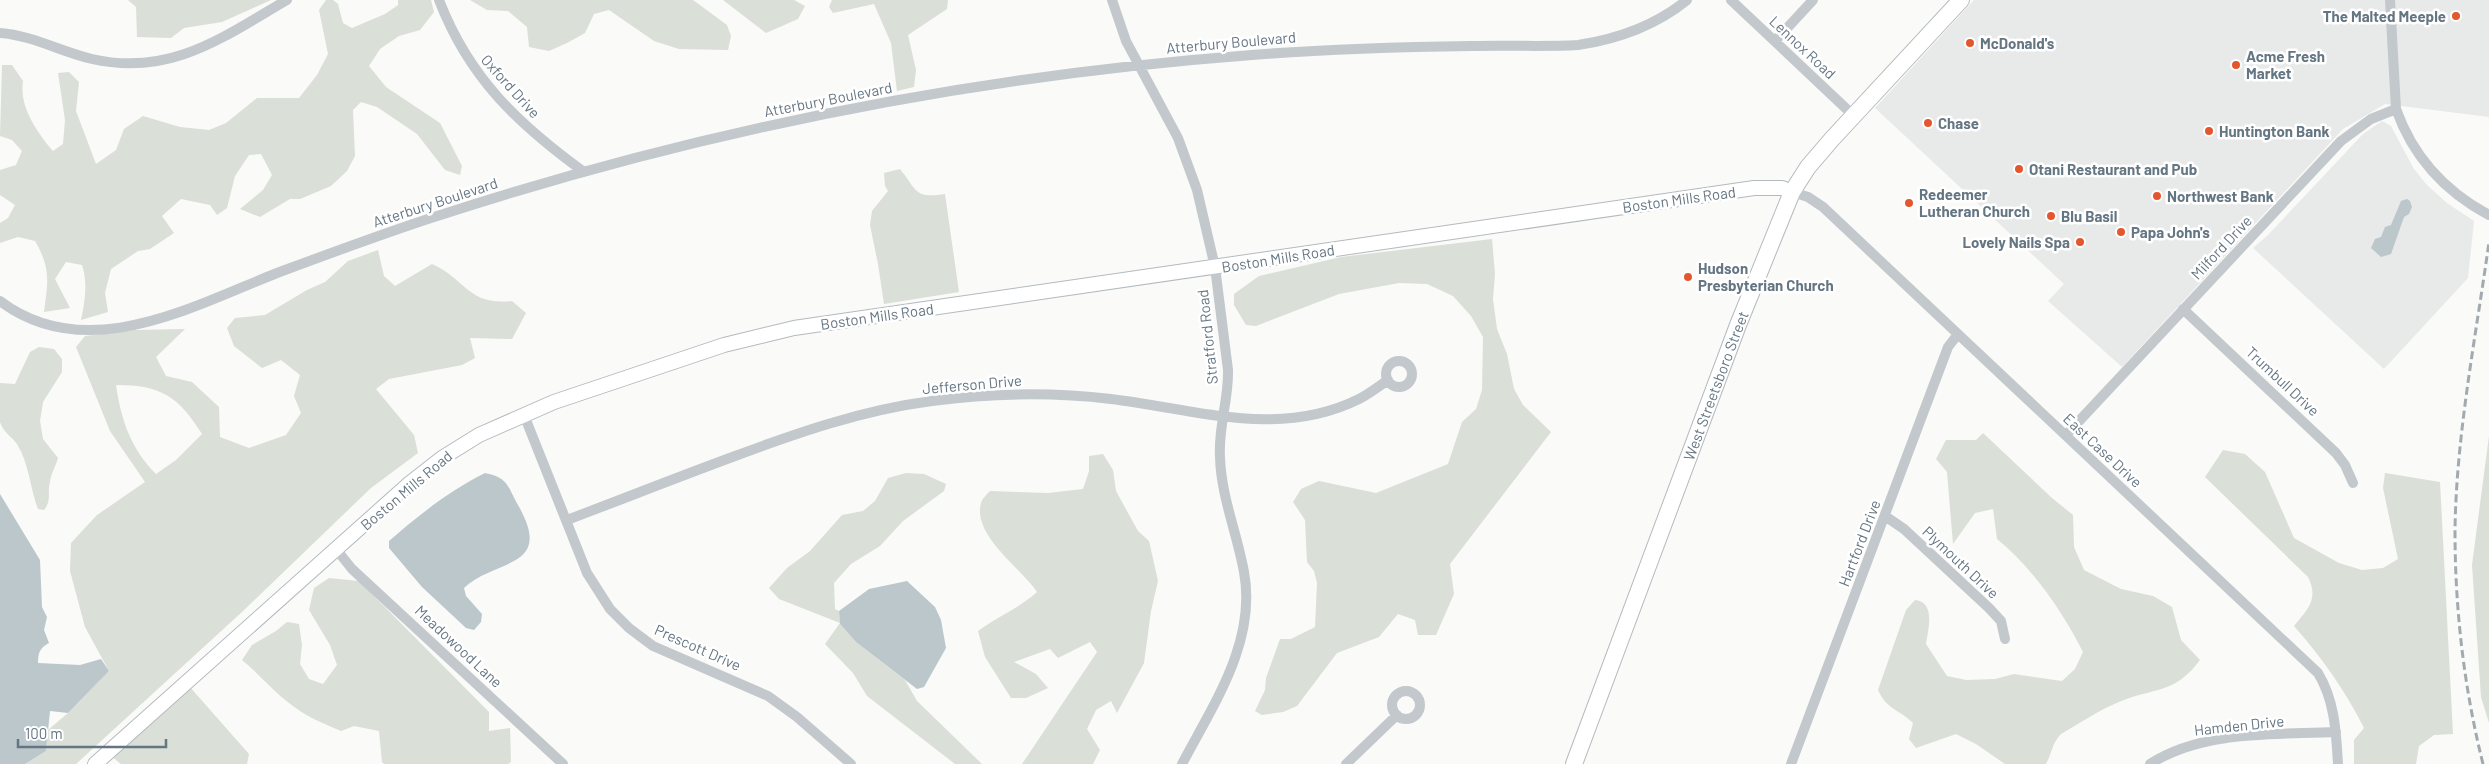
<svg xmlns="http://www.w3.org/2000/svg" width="2489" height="764" font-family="Barlow,sans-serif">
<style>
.built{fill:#e8e9e9}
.green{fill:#dadfd7;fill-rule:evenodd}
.water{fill:#bbc7cb}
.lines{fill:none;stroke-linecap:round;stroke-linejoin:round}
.secondary-casing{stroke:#b3babf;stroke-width:16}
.primary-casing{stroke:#b5babe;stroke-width:18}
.street{stroke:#c3c8cc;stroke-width:10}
.secondary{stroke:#fff;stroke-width:14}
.primary{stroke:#fff;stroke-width:16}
.rail{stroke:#a2aab0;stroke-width:3;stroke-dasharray:8 4;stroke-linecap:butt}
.poi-dot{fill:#e4572e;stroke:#fff;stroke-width:2}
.labels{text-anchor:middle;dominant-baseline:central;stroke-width:5;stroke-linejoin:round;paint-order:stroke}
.poi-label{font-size:15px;font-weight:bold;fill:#657683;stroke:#fff;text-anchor:start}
.street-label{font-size:15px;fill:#657683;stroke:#fff}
</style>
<rect width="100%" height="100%" fill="#fafaf8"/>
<path class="built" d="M1974,0H2489V117L2385,104L2343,129L2122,367L2048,301L2064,284L1875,108Z
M2382,121L2391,126L2414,169L2427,185L2447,203L2474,221L2468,278L2384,369L2253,248L2268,235L2363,134Z"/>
<path class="green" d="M128,0H271L222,22L184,28L171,38L137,37L136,7Z
M326,0H333L338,4L343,23L352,28L385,14L398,5V0H431L434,12L420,30L399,36L380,49L369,66L386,87L440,123L462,166L460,175L445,170L417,134L377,107L361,102L353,110L355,156L347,171L331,186L300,199H290L260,217L240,209L263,190L272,175L261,154L249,155L235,176L227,208L217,215L210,205L181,199L162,216L174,233L150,249L138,251L111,269L105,293L108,312L81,320C85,301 88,283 82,265L66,262L55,279L70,308L44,312C48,282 51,268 35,241L18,237L0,243V223L8,218L15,205L0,195V170L16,165L22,151L12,140L0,136L2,65H12L23,81C19,107 37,132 53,151L63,144L65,120L58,73L69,72L79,82L76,111L96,164L116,150L124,129L143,116L180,127L209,130L226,123L257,98H299L317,75L328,54L319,10Z
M470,0H693L727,25L731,36L728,50L679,49L654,41L609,10L594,14L585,33L567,43L549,51L529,47L527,27L508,11L487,10Z
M723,0H794L805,6L798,19L766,33Z
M832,0H948L947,9L908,35L916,70L914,87L897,91L891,43L874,4L833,13L829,7Z
M900,169C917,190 914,199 945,194L959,292L884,304L878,264L870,225L872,211L888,191L885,186L884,173Z
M1492,239L1495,274L1493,299L1497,329L1507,354L1514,389L1523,405L1551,432L1450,564L1454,594L1436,635H1418L1415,620L1398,614L1379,637L1337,653L1297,706L1283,712L1262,715L1255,711L1265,690L1266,678L1280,639H1291L1315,627L1317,583L1314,571L1307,562L1305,520L1293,502L1301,489L1319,481L1376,493L1448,464L1462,422L1476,409L1482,390L1483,337L1471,316L1453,296L1427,284L1399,283L1339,294L1256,326L1246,325L1234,305V294L1259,276L1341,257Z
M378,250L384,276L395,286L432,264C466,279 468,306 512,301L526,313L512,339L470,338L475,358L462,365L389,379L376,389L414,435L418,453L371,488L243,611L76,764H25L46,751L48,730L68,713L109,671L85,627L70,571L71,543L97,515L145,482L110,431L76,347L85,336L135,330L185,329L156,357L166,376L192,382L219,407L220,437L249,448L286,435L301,413L294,396L300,375L281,360L262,368L234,346L227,328L235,318L265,315L307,290L325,282L348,261ZM116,385C161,385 178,396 202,434L176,460L156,474C131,449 121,420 116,385Z
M39,347L54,349L62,359V372L43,402L40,421L43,439L58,458C56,466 51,473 50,482C47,493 52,500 44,510L38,509C30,488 29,463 17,444C11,436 3,432 0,422V383L15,384L30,352Z
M1983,433L2052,498L2073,515L2074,547L2084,570L2121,589L2153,596L2172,607L2181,640L2200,660C2174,695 2154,687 2119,702C2099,710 2080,723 2061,734C2052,743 2052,753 2046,764H2005L1976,744L1956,734L1916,748L1909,739L1913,723C1899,709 1887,710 1878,690L1906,610L1915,600C1936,602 1928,630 1926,644L1947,676L1966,680L1995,679L2014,674L2062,681L2075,669L2083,652C2063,612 2032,567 1997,539L1993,509L1975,513L1953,544L1947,472L1936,459L1946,440H1976Z
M2489,436V723L2481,697L2472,565Z
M2223,450L2245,454L2265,472L2294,538L2339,563L2362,570L2383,568L2398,559L2383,488L2385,473L2440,482L2453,734L2434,735L2419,746L2416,764H2354V740L2364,728C2345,690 2322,658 2294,626C2308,609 2319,599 2308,577L2205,477Z
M1103,454L1113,470L1116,491L1138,531L1149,541L1158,581L1151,611L1144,663L1117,713L1111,701L1096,710L1087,729L1100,750L1093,764H1022L1097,652L1090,642L1058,658L1050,649L1014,662L1036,674L1048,688L1026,698H1011L985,657L978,631C998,616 1018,609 1037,592C1021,568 972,535 981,503C982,499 987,494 990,491L1048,493L1083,489L1089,471V456Z
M906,473L924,474L946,484L944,491L903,521L880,546L851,564L834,583L835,609L839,611L840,624L856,642L905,680L917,701L982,764H955L867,696L853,673L825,644L840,623L779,599L769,588L787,568L810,551L842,515L863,511L875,501L888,478Z
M329,578L359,581L489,712V731L510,728L511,762L508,764H384L382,762L379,731L354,726L341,731C322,723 305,716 289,703C272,690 258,673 242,660L252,645L276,631L287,622L299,624L302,645L300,664L309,679L323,684L337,665L330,645L309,610L314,588Z
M189,686L249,754L247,764H121L111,756Z"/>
<path class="water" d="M2407,199L2410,201L2412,207L2409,214L2404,217L2391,254L2381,257L2371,248L2375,239L2381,237L2385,227L2391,225L2401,201Z
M485,473C509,478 507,486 518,505C555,570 495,558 464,588L466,596L482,614L481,622L474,630L466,628L422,587L389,548V541C419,515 449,491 485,473Z
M0,494L40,560L42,607L47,617L44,630L49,643C39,648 38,654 38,663L80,665L101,659L109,671L68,713L50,711L46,751L25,764H0Z
M907,581L935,607L941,620L946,648L924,687L917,689L856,642L840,624L839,611L869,589Z"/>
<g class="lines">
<g class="secondary-casing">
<path id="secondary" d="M95,764L410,483L442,458L479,435L554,402L724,345L794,328L1754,188H1782L1792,192"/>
</g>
<g class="primary-casing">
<g id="primary">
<path id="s1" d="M1574,764L1738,325L1792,192L1808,167L1832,139L1961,0"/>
</g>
</g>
<path class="street" d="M439,0C469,78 518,124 584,172
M1112,0L1126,41L1178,138L1197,190L1215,267L1228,370C1229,399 1218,427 1220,457C1221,496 1237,533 1244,572C1257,642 1213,705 1182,764
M1731,0L1854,116
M0,33C31,35 62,52 92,59C171,77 223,37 287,0
M1776,40L1813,0
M2396,109C2413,157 2444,191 2489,215
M1792,192L1808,197L1823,207L2318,673C2335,701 2336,732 2338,764
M0,301C86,366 191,307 277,273C328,254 379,235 431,218C697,131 973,76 1252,55C1326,49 1399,47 1472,46C1508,45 1543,47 1578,45C1618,39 1655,26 1687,0
M2183,309L2336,453L2345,465L2353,483
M1386 374a13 13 0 1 1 26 0a13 13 0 1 1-26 0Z
M524,415L587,573L610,609L629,628L653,646L768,696L797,717L851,764
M2066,435L2341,141L2371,119L2396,109L2390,0
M1885,516L1904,529L1989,608L2001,621L2005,639
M567,520C620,500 673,479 727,459C794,434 861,410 932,401C992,393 1052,392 1111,399C1195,409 1279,439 1359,399C1369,394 1379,386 1388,380
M336,549L352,569L563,764
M1392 705a14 14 0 1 1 28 0a14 14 0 1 1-28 0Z
M1346,764L1397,715
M1791,764L1948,347L1958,334
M2150,764C2203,730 2274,735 2336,732"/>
<use href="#secondary" class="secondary"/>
<use href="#primary" class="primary"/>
<path class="rail" d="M2483,764C2464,688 2455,610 2455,531C2456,436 2476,336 2489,242"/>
</g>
<g class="poi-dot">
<circle cx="2456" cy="16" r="5"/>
<circle cx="1970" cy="43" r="5"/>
<circle cx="2236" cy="65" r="5"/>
<circle cx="1928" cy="123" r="5"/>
<circle cx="2209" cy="131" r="5"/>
<circle cx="2019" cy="169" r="5"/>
<circle cx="2157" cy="196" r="5"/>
<circle cx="1909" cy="203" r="5"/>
<circle cx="2051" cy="216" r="5"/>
<circle cx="2121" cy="232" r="5"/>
<circle cx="2080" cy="242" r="5"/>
<circle cx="1688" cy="277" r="5"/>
</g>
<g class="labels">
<g class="poi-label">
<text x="2446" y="16" text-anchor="end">The Malted Meeple</text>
<text x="1980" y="43">McDonald's</text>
<text x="2246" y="56">Acme Fresh<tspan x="2246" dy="17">Market</tspan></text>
<text x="1938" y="123">Chase</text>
<text x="2219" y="131">Huntington Bank</text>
<text x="2029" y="169">Otani Restaurant and Pub</text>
<text x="1919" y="194">Redeemer<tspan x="1919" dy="17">Lutheran Church</tspan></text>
<text x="2167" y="196">Northwest Bank</text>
<text x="2061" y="216">Blu Basil</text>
<text x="2131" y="232">Papa John's</text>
<text x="2070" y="242" text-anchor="end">Lovely Nails Spa</text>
<text x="1698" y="268">Hudson<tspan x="1698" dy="17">Presbyterian Church</tspan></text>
</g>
<g class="street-label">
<text transform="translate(1231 42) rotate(-5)">Atterbury Boulevard</text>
<text transform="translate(1803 47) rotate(43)">Lennox Road</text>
<text transform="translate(511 86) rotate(48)">Oxford Drive</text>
<text transform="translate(828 99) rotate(-11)">Atterbury Boulevard</text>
<text transform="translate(1679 199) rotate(-8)">Boston Mills Road</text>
<text transform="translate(435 202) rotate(-18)">Atterbury Boulevard</text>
<text transform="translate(2221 247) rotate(-47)">Milford Drive</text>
<text transform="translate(1278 258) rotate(-9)">Boston Mills Road</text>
<text transform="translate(877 316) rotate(-8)">Boston Mills Road</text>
<text transform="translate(1207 337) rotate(-96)">Stratford Road</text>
<text transform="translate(2283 381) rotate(43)">Trumbull Drive</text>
<text transform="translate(972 384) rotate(-5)">Jefferson Drive</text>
<text stroke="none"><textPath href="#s1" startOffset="404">West Streetsboro Street</textPath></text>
<text transform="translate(2103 450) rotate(43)">East Case Drive</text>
<text transform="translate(406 490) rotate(-40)">Boston Mills Road</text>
<text transform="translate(1859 543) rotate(-69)">Hartford Drive</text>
<text transform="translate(1961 562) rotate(43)">Plymouth Drive</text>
<text transform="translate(459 646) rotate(43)">Meadowood Lane</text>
<text transform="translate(698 647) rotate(24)">Prescott Drive</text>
<text transform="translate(2239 725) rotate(-6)">Hamden Drive</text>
</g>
</g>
<path d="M18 739v8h148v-8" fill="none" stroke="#657683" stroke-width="2.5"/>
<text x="25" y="739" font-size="15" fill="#657683" stroke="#ffffff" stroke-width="4" paint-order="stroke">100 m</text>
</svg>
